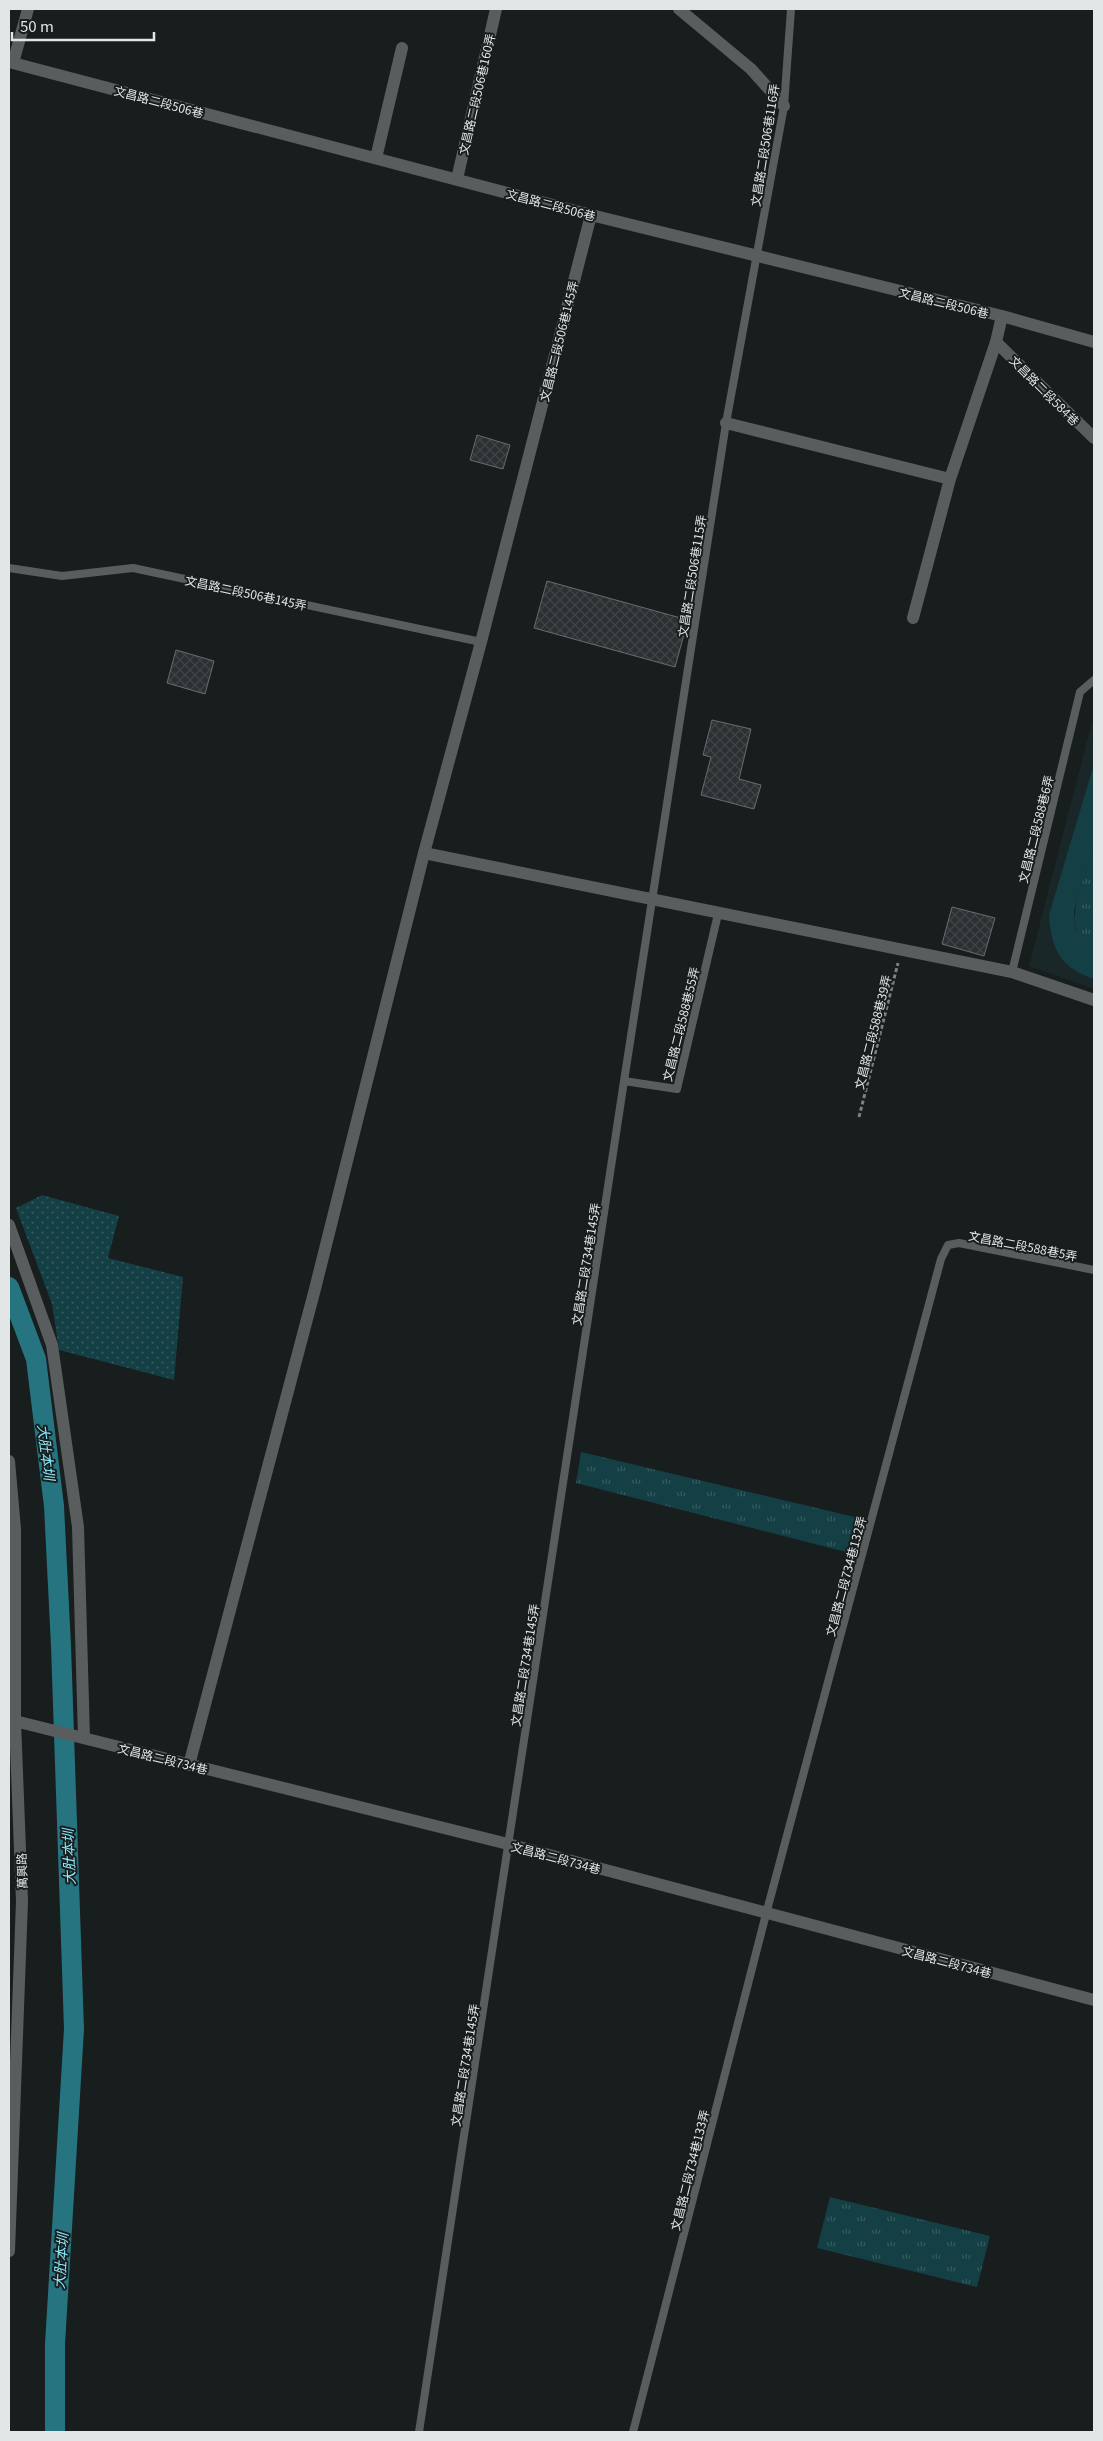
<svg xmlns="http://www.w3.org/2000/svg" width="1103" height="2441" font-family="Georgia,'Noto Sans TC',serif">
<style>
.built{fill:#1a2729}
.grass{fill:url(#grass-tufts)}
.park{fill:url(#park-dots)}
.pitch{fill:#133f45}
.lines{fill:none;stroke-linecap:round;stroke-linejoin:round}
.canal{stroke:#267480;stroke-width:20}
.building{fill:url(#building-cross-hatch);stroke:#676d6e}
.path{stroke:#7d8182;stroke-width:3;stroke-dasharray:4 2.5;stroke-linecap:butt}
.service{stroke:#5a5d5e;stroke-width:8}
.minor{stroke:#5a5d5e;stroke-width:12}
.labels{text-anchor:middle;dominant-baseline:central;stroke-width:4;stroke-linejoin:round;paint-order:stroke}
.street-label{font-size:12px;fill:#e2e6e7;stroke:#181d1e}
.water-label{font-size:14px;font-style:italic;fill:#8aeafa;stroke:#181d1e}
</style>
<defs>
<pattern id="grass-tufts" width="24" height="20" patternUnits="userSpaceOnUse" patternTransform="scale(1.25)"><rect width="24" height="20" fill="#133f45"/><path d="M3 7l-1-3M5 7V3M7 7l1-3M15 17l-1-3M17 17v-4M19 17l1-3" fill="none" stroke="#355b60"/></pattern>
<pattern id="park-dots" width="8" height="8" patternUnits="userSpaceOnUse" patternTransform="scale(1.25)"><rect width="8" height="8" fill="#133f45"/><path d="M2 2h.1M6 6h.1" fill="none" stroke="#355b60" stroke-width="1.8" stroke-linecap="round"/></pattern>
<pattern id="building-cross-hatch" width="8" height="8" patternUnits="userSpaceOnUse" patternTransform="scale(1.25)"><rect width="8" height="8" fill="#2b3132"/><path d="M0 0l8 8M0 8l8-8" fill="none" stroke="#3f4546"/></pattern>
</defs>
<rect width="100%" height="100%" fill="#181d1e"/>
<path class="built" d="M1094,714V989L1029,966Z"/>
<path class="grass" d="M1094,845V956C1056,936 1085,875 1094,845Z
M581,1452L863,1519L854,1554L576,1483Z
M830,2197L990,2236L977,2287L817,2248Z"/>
<path class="park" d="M42,1195L119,1216L108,1258L183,1277L174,1380L59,1350L52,1304L16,1208Z"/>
<path class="pitch" d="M1094,764V845L1074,910L1075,930L1082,944L1094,956V979C1061,968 1051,949 1049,915Z"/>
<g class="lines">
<path class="canal" d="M9,1287L36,1359L54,1506L61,1646L74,2029L55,2344V2432"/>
</g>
<path class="building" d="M477,435L510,445L503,469L470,460Z
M547,581L688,620L675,667L534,628Z
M176,650L214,661L205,694L167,683Z
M712,720L751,729L739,779L761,785L754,809L701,795L711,757L703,755Z
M952,907L995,918L984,956L942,944Z"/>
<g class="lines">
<path class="path" d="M859,1117L898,963"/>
<path class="service" d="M9,568L62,576L133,568L481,642
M1012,972L1080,692L1094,680
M624,1081L677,1089L718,914
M419,2432L624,1081L726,423L784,106L791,9
M633,2432L766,1914L941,1259L948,1245L959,1243L1094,1270"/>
<path class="minor" d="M679,9L751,69L784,106
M9,62L591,215L1002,316L1094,342
M13,63L28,9
M376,158L402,48
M457,179L496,9
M996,342L1094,438
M726,423L950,479
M913,618L950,479L996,342L1002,316
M424,853L1012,972L1094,1000
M9,1225L52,1345L78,1527L84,1738
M9,1461L15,1529V1721L22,1901L9,2251
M15,1721L508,1844L1094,2000
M189,1765L315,1289L424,853L481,642L591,215"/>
</g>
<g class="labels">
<g class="street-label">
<text transform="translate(476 94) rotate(-77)">文昌路二段506巷160弄</text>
<text transform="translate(159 101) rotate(15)">文昌路二段506巷</text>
<text transform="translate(764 145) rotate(-81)">文昌路二段506巷116弄</text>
<text transform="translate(551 204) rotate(15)">文昌路二段506巷</text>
<text transform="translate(944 302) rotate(14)">文昌路二段506巷</text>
<text transform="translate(558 341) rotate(-76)">文昌路二段506巷145弄</text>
<text transform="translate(1045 390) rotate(45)">文昌路二段584巷</text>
<text transform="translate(691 576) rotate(-81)">文昌路二段506巷115弄</text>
<text transform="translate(246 592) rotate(12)">文昌路二段506巷145弄</text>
<text transform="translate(1035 829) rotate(-76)">文昌路二段588巷6弄</text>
<text transform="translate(680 1024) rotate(-76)">文昌路二段588巷55弄</text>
<text transform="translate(872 1032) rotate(-76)">文昌路二段588巷39弄</text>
<text transform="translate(1023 1245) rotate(11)">文昌路二段588巷5弄</text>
<text transform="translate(585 1264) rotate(-81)">文昌路二段734巷145弄</text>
<text transform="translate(845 1576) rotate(-75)">文昌路二段734巷132弄</text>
<text transform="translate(524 1665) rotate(-81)">文昌路二段734巷145弄</text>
<text transform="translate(163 1758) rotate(14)">文昌路二段734巷</text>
<text transform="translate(556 1857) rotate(15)">文昌路二段734巷</text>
<text transform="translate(21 1871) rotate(-92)">萬興路</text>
<text transform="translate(947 1961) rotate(15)">文昌路二段734巷</text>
<text transform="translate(464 2065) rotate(-81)">文昌路二段734巷145弄</text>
<text transform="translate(689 2170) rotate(-76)">文昌路二段734巷133弄</text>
</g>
<g class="water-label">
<text transform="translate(47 1452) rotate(83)">大肚本圳</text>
<text transform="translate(68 1857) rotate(-92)">大肚本圳</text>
<text transform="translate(60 2261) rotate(-86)">大肚本圳</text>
</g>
</g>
<rect width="1103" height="2441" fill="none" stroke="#e2e6e7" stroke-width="20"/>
<path d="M12 32v8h142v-8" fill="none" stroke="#e2e6e7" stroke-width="2.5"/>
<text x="20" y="32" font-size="15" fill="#e2e6e7" stroke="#181d1e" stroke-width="4" paint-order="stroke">50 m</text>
</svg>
